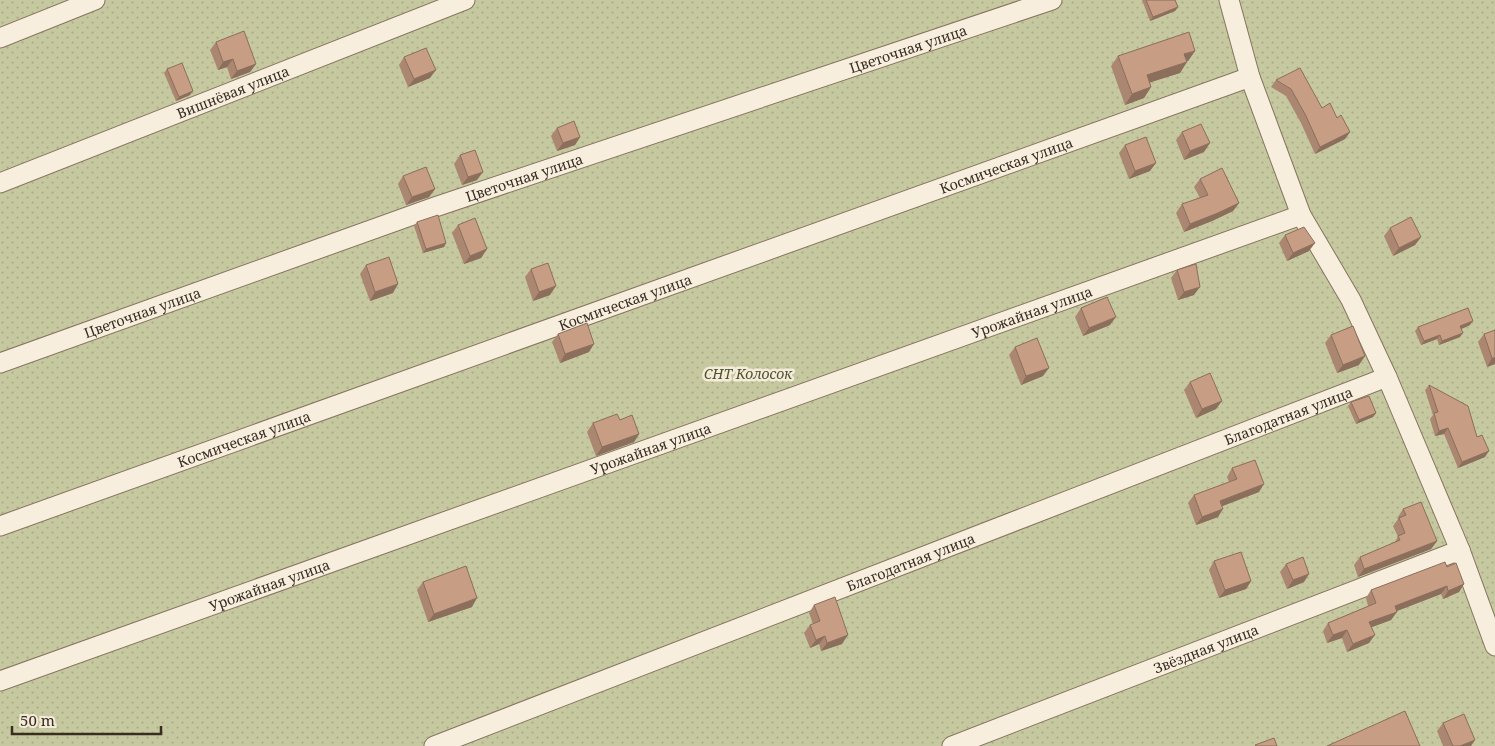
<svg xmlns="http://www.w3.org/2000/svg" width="1495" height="746" font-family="'Noto Serif',serif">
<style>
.grass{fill:url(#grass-dots)}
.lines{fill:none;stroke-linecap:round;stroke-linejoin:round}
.minor-casing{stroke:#877460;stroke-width:21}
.minor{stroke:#f7eede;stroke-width:19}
.wall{fill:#ab8772}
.shaded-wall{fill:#8b6e5c}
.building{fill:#c79d84;stroke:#8b6e5c}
.labels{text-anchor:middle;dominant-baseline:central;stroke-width:5;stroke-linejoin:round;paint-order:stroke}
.street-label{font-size:14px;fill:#392d22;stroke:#f4ebda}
.park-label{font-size:14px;font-style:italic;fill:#4b542b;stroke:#f4ebda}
</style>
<defs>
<pattern id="grass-dots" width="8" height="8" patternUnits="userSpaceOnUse" patternTransform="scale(1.25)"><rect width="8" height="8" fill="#c6c99f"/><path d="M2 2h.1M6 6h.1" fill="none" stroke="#abad89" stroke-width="1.8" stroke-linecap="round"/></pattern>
</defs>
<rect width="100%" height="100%" fill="#ece1cb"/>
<path class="grass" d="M0,0H1495V746H0Z"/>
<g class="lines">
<g class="minor-casing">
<g id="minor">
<path d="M1229,0L1250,77L1301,215L1351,300L1387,377L1460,550L1495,646"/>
<path d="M0,38L95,0"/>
<path id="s1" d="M0,183L465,0"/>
<path id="s2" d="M0,363L435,207L1052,0"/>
<path id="s3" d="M0,526L1250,77"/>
<path id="s4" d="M0,681L1301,215"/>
<path id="s5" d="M434,746L1387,377"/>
<path id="s6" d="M952,746L1460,550"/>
</g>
</g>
<use href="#minor" class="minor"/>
</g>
<path class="wall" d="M1142,0H1175L1178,7L1175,11L1150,21Z
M216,42L256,64L250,72L231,79L227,67L218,70L210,50Z
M1195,51L1188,61H1187L1180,73L1149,82L1151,87L1144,98L1125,105L1111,66L1118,56Z
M404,57L430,78L408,87L399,65Z
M167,69L190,95L176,101L164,73Z
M1276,80L1322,108L1337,118L1350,132L1345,139L1315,154L1301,123L1286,96L1271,87Z
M557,128L580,137L575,145L557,151L551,136Z
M1182,132L1204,152L1184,160L1176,140Z
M1125,145L1150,171L1129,179L1119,153Z
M460,155L477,180L462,185L454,164Z
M403,176L435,189L429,197L406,205L398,184Z
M1200,179L1239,203L1233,211L1212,221L1184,232L1176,213L1182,204L1200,198L1194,187Z
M417,222L446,243L444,247L423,253L414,226Z
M458,225L487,249L481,258L464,264L452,233Z
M1390,228L1421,237L1415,245L1393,256L1384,236Z
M1285,235L1309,251L1287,261L1279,243Z
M366,265L393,293L370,301L360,274Z
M531,269L550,295L533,301L525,277Z
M1177,270L1194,295L1178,300L1171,278Z
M1081,308L1110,325L1083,336L1075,317Z
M1470,325L1461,329L1460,337L1439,345L1437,339L1421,345L1415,331L1418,327Z
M1495,330V364L1487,367L1478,342L1484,334Z
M558,334L589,352L560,363L552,342Z
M1331,335L1359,365L1337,373L1325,343Z
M1015,347L1043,376L1021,385L1009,355Z
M1190,382L1216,409L1196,418L1184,390Z
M1429,385L1485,457L1458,468L1444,434L1435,436L1430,419L1433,415L1425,390Z
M1351,402L1376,413L1373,417L1356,424L1348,406Z
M620,420L639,434L634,442L596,456L587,432L593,423Z
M1232,468L1259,492L1222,506L1218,517L1196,525L1188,503L1194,495L1229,482L1227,477Z
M1403,509L1437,541L1431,549L1358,577L1354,565L1360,557L1394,543L1398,537L1393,526L1398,519V517Z
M1214,561L1251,581L1246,589L1219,598L1209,570Z
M1286,564L1304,582L1287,589L1280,572Z
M1447,567L1464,584L1459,592L1443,599L1441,594L1397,611L1391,620L1372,627L1369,643L1347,652L1342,638L1327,643L1323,631L1328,623L1368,606L1366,598L1371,590Z
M423,582L472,607L428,622L417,590Z
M814,605L842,644L821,651L819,644L810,648L804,633L810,625L813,624L809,613Z
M1443,723L1471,746H1443L1437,731Z"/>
<path class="shaded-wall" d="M1178,7L1175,11L1150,21L1153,17Z
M1195,51L1188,61L1177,64L1184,54Z
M233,59L227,67L218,70L223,62Z
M1187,62L1180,73L1139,86L1147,75Z
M256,64L250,72L231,79L237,71Z
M436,70L430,78L408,87L414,79Z
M1151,87L1144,98L1125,105L1132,94Z
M193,91L190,95L176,101L179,97Z
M1350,132L1345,139L1315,154L1320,147Z
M580,137L575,145L557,151L563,143Z
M1210,143L1204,152L1184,160L1190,151Z
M1156,163L1150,171L1129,179L1135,171Z
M483,172L477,180L462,185L468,177Z
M435,189L429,197L406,205L412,197Z
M1239,203L1233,211L1212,221L1184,232L1190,224Z
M1421,237L1415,245L1393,256L1399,248Z
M446,243L444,247L423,253L426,249Z
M1315,243L1309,251L1287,261L1293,253Z
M487,249L481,258L464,264L470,256Z
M398,284L393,293L370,301L375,292Z
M556,286L550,295L533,301L539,292Z
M1200,287L1194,295L1178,300L1184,292Z
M1116,317L1110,325L1083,336L1089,328Z
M1473,321L1470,325L1457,331L1460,326Z
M1463,333L1460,337L1439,345L1442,341Z
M1440,335L1437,339L1421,345L1424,341Z
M594,344L589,352L560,363L565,354Z
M1365,356L1359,365L1337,373L1343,365Z
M1492,358H1495V364L1487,367Z
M1049,368L1043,376L1021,385L1026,376Z
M1222,401L1216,409L1196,418L1202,409Z
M1376,413L1373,417L1356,424L1359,420Z
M1448,428L1444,434L1435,436L1439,431Z
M639,434L634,442L596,456L602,447Z
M1489,451L1485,457L1458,468L1462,462Z
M1264,484L1259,492L1215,509L1220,501Z
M1223,509L1218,517L1196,525L1202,517Z
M1437,541L1431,549L1358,577L1364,569Z
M1309,574L1304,582L1287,589L1293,580Z
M1251,581L1246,589L1219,598L1225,590Z
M1464,584L1459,592L1443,599L1448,591Z
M1447,586L1441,594L1389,614L1395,606Z
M477,598L472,607L428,622L434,614Z
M1397,612L1391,620L1364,630L1369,622Z
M1347,630L1342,638L1327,643L1333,635Z
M848,635L842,644L821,651L827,643Z
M1375,635L1369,643L1347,652L1353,644Z
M825,636L819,644L810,648L816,640Z
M1475,740L1471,746H1460Z"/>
<path class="building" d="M1146,0H1175L1178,7L1153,17Z
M244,31L256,64L237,71L233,59L223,62L216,42Z
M1189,32L1195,51L1184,54L1187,62L1147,75L1151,87L1132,94L1118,56Z
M426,48L436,70L414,79L404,57Z
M182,63L193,91L179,97L167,69Z
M1300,68L1322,108L1330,103L1337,118L1341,115L1350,132L1320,147L1306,116L1291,89L1276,80Z
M574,121L580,137L563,143L557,128Z
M1201,124L1210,143L1190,151L1182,132Z
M1146,137L1156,163L1135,171L1125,145Z
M475,150L483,172L468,177L460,155Z
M426,167L435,189L412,197L403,176Z
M1222,168L1239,203L1218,213L1190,224L1182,204L1208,195L1200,179Z
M438,215L446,243L426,249L417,222Z
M1411,217L1421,237L1399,248L1390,228Z
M475,218L487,249L470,256L458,225Z
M1304,227L1315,243L1293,253L1285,235Z
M389,257L398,284L375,292L366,265Z
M548,263L556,286L539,292L531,269Z
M1196,264L1200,287L1184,292L1177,270Z
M1107,297L1116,317L1089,328L1081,308Z
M1468,308L1473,321L1460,326L1463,333L1442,341L1440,335L1424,341L1418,327Z
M587,323L594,344L565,354L558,334Z
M1353,326L1365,356L1343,365L1331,335Z
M1495,330V358H1492L1484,334Z
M1037,338L1049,368L1026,376L1015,347Z
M1210,373L1222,401L1202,409L1190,382Z
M1429,385L1468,406L1477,437L1482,435L1489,451L1462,462L1448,428L1439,431L1434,413L1438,412Z
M1369,396L1376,413L1359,420L1351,402Z
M617,414L620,420L632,415L639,434L602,447L593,423Z
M1255,460L1264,484L1220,501L1223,509L1202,517L1194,495L1237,479L1232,468Z
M1421,502L1437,541L1364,569L1360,557L1400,540L1398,536L1405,533L1399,518L1406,515L1403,509Z
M1241,552L1251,581L1225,590L1214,561Z
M1303,557L1309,574L1293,580L1286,564Z
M1445,562L1447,567L1456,563L1464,584L1448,591L1447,586L1395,606L1397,612L1369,622L1375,635L1353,644L1347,630L1333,635L1328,623L1376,603L1371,590Z
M466,566L477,598L434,614L423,582Z
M835,597L848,635L827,643L825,636L816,640L810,625L820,621L814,605Z
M1405,711L1420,746H1327Z
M1464,714L1475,740L1460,746H1453L1443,723Z
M1274,738L1277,746H1256L1255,745Z"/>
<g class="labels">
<g class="street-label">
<text stroke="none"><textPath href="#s2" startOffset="961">Цветочная улица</textPath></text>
<text stroke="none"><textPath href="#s1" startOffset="250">Вишнёвая улица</textPath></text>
<text stroke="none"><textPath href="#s3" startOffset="1069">Космическая улица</textPath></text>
<text stroke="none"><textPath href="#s2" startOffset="556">Цветочная улица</textPath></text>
<text stroke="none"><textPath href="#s3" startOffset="664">Космическая улица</textPath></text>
<text stroke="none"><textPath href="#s4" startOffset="1096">Урожайная улица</textPath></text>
<text stroke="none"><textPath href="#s2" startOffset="151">Цветочная улица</textPath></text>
<text stroke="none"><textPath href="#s5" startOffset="916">Благодатная улица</textPath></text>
<text stroke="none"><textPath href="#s3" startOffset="259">Космическая улица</textPath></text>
<text stroke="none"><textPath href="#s4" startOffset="691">Урожайная улица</textPath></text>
<text stroke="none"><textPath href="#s5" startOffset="511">Благодатная улица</textPath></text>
<text stroke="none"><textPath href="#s4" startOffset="286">Урожайная улица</textPath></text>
<text stroke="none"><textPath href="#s6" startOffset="272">Звёздная улица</textPath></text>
</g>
<g class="park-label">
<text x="748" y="373">СНТ Колосок</text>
</g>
</g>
<path d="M12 726v8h149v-8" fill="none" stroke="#392d22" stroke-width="2.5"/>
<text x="20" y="726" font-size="15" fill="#392d22" stroke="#f4ebda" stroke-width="4" paint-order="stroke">50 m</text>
</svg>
